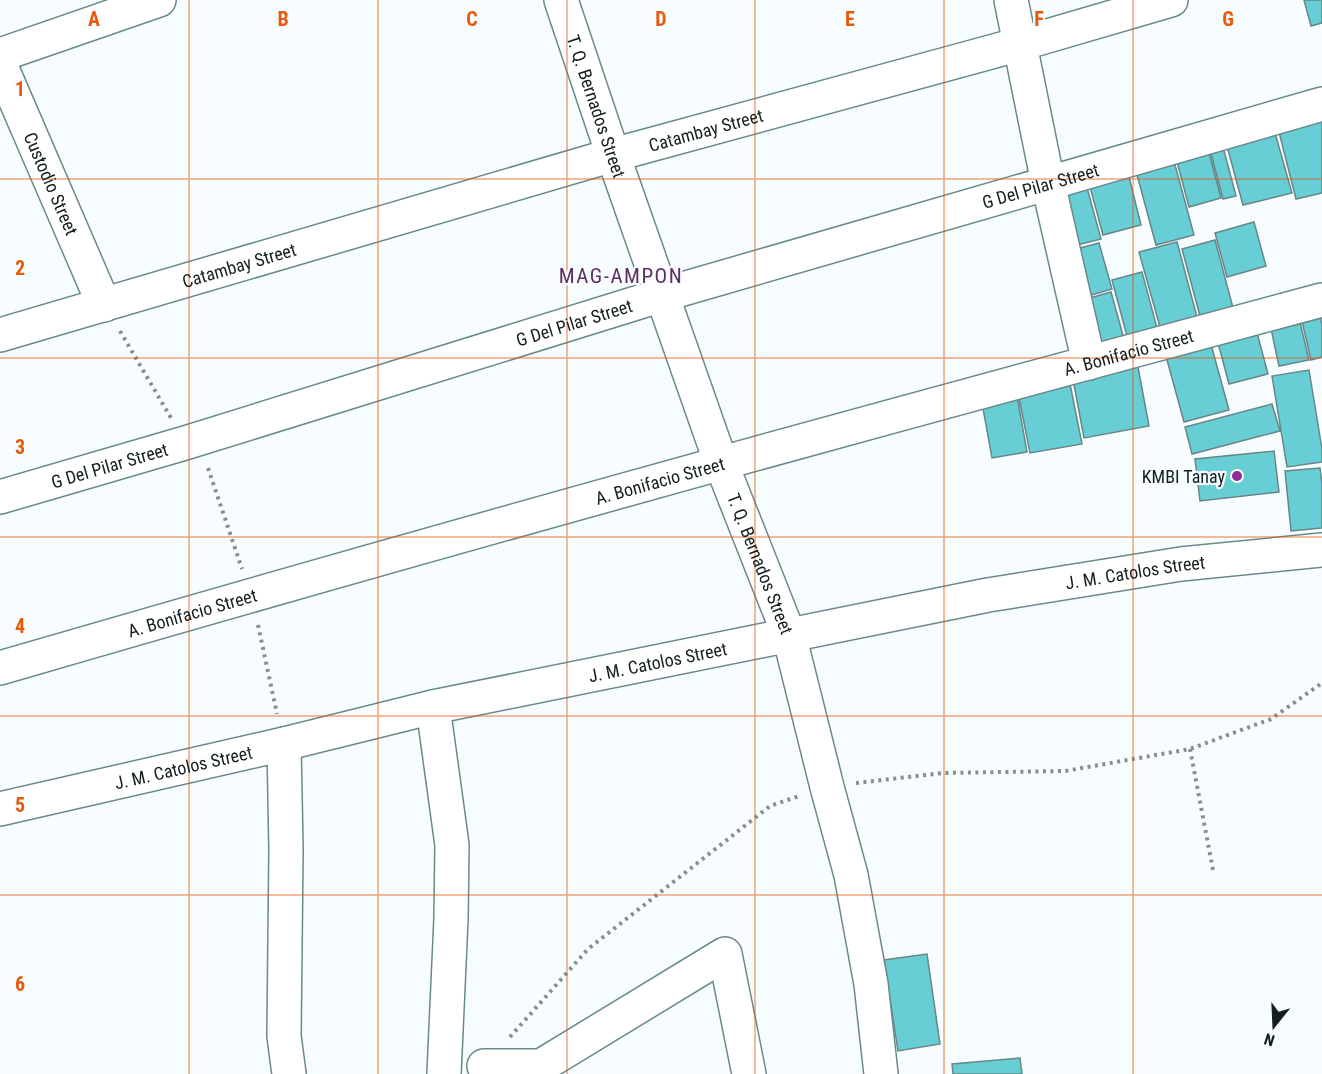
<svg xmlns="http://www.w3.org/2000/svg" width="1322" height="1074" font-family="'Roboto Condensed',sans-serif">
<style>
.building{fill:#67ced6;stroke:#678688;stroke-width:1.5}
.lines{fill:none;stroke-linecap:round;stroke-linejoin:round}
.minor-casing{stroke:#6a898b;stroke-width:36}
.path{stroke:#868f90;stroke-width:4;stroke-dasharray:3 4.5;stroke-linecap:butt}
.minor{stroke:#fff;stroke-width:33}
.grid{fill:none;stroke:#e8590c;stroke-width:1.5;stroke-opacity:0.55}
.poi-dot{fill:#8f2c94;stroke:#f7fdfe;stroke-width:2}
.labels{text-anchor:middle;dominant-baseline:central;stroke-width:4.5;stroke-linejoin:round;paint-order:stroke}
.street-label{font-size:18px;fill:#131f20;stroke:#f7fdfe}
.poi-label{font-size:18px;fill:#131f20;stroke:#f7fdfe;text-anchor:end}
.quarter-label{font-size:21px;letter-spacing:1.5px;fill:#5f2e60;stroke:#f7fdfe}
.grid-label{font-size:20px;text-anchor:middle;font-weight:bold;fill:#e8590c;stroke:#f7fdfe;stroke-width:4.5;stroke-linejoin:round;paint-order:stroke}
</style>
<rect width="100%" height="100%" fill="#f7fdfe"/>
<path class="building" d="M1304,0H1322V23L1311,26Z
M1322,117V193L1296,199L1278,128Z
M1275,133L1292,193L1243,205L1227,146Z
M1223,147L1236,196L1223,199L1210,150Z
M1208,149L1221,198L1189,207L1176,158Z
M1174,161L1194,235L1156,245L1136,171Z
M1128,173L1141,225L1103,235L1089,183Z
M1086,184L1101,239L1069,247L1054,192Z
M1254,222L1266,266L1227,277L1215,233Z
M1215,240L1233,308L1200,316L1182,249Z
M1177,242L1197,317L1160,327L1139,252Z
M1099,243L1112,289L1078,299L1065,252Z
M1142,272L1157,328L1127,336L1112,280Z
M1111,292L1124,339L1088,349L1076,302Z
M1319,312L1322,325V357L1311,360L1301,317Z
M1299,318L1309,360L1279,366L1270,324Z
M1256,329L1268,374L1229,384L1217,339Z
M1209,337L1229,410L1184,422L1164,349Z
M1138,367L1149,426L1084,438L1073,379Z
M1309,370L1322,449V462L1287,467L1272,376Z
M1070,384L1082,444L1030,453L1018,393Z
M1017,396L1027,452L992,458L982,403Z
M1272,404L1280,431L1192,454L1185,427Z
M1274,451L1279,492L1200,501L1195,459Z
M1320,468L1322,484V528L1291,531L1285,471Z
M927,954L940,1044L898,1051L884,960Z
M1020,1058L1022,1074H953L952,1064Z"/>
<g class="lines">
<g class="minor-casing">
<g id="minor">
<path id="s1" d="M561,0L613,155L721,463L789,635L827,787L851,875L871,984L881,1074"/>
<path d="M1011,0L1048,183L1089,363"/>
<path d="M0,55L159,0"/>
<path id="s2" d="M0,64L104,305"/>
<path id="s3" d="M0,335L613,155L1020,44L1171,0"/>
<path id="s4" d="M0,497L185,443L662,295L1322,104"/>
<path id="s5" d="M0,668C439,540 880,418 1322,300"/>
<path d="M433,707L452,845L451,919L444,1074"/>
<path d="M284,744L286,850L284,1036L289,1074"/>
<path id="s6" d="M0,809L284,744L433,707L988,595L1181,564L1322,550"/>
<path d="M484,1066H541L725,954L749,1074"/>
</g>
</g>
<path class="path" d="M120,331L171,418
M208,468L242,569
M258,625L277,714
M1190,749L1213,870
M856,783L943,773L1065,771L1190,749L1271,719L1322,683
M510,1037L588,949L770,806L799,796"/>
<use href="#minor" class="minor"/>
</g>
<path class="grid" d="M189,0V1074M378,0V1074M567,0V1074M755,0V1074M944,0V1074M1133,0V1074M0,179H1322M0,358H1322M0,537H1322M0,716H1322M0,895H1322"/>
<circle class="poi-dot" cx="1237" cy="476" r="6"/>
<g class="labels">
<g class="street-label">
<text stroke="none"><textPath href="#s1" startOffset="112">T. Q. Bernados Street</textPath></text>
<text stroke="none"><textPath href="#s3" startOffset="735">Catambay Street</textPath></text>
<text stroke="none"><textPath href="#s2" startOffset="130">Custodio Street</textPath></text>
<text stroke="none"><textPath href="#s4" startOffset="1086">G Del Pilar Street</textPath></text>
<text stroke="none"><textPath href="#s3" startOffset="249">Catambay Street</textPath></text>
<text stroke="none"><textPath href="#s4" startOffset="600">G Del Pilar Street</textPath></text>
<text stroke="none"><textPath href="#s5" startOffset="1172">A. Bonifacio Street</textPath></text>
<text stroke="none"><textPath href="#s4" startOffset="114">G Del Pilar Street</textPath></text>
<text stroke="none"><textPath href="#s5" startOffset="686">A. Bonifacio Street</textPath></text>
<text stroke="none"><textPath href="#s1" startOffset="598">T. Q. Bernados Street</textPath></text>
<text stroke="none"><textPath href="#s6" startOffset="1160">J. M. Catolos Street</textPath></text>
<text stroke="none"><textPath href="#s5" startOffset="200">A. Bonifacio Street</textPath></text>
<text stroke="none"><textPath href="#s6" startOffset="674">J. M. Catolos Street</textPath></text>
<text stroke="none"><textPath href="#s6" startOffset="188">J. M. Catolos Street</textPath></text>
</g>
<g class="poi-label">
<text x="1225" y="476">KMBI Tanay</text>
</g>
<g class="quarter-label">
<text x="621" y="276">MAG-AMPON</text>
</g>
</g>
<g class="grid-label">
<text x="94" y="26">A</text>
<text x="283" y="26">B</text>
<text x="472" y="26">C</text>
<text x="661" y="26">D</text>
<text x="850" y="26">E</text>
<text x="1039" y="26">F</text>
<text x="1228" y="26">G</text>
<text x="20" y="96">1</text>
<text x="20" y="275">2</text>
<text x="20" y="454">3</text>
<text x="20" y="633">4</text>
<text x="20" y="812">5</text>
<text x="20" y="991">6</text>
</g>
<g transform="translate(1274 1026) rotate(198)" stroke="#f7fdfe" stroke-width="4.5" paint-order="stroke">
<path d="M0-4.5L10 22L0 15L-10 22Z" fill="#131f20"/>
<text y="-9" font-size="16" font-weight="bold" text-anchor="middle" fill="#131f20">N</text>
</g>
</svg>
